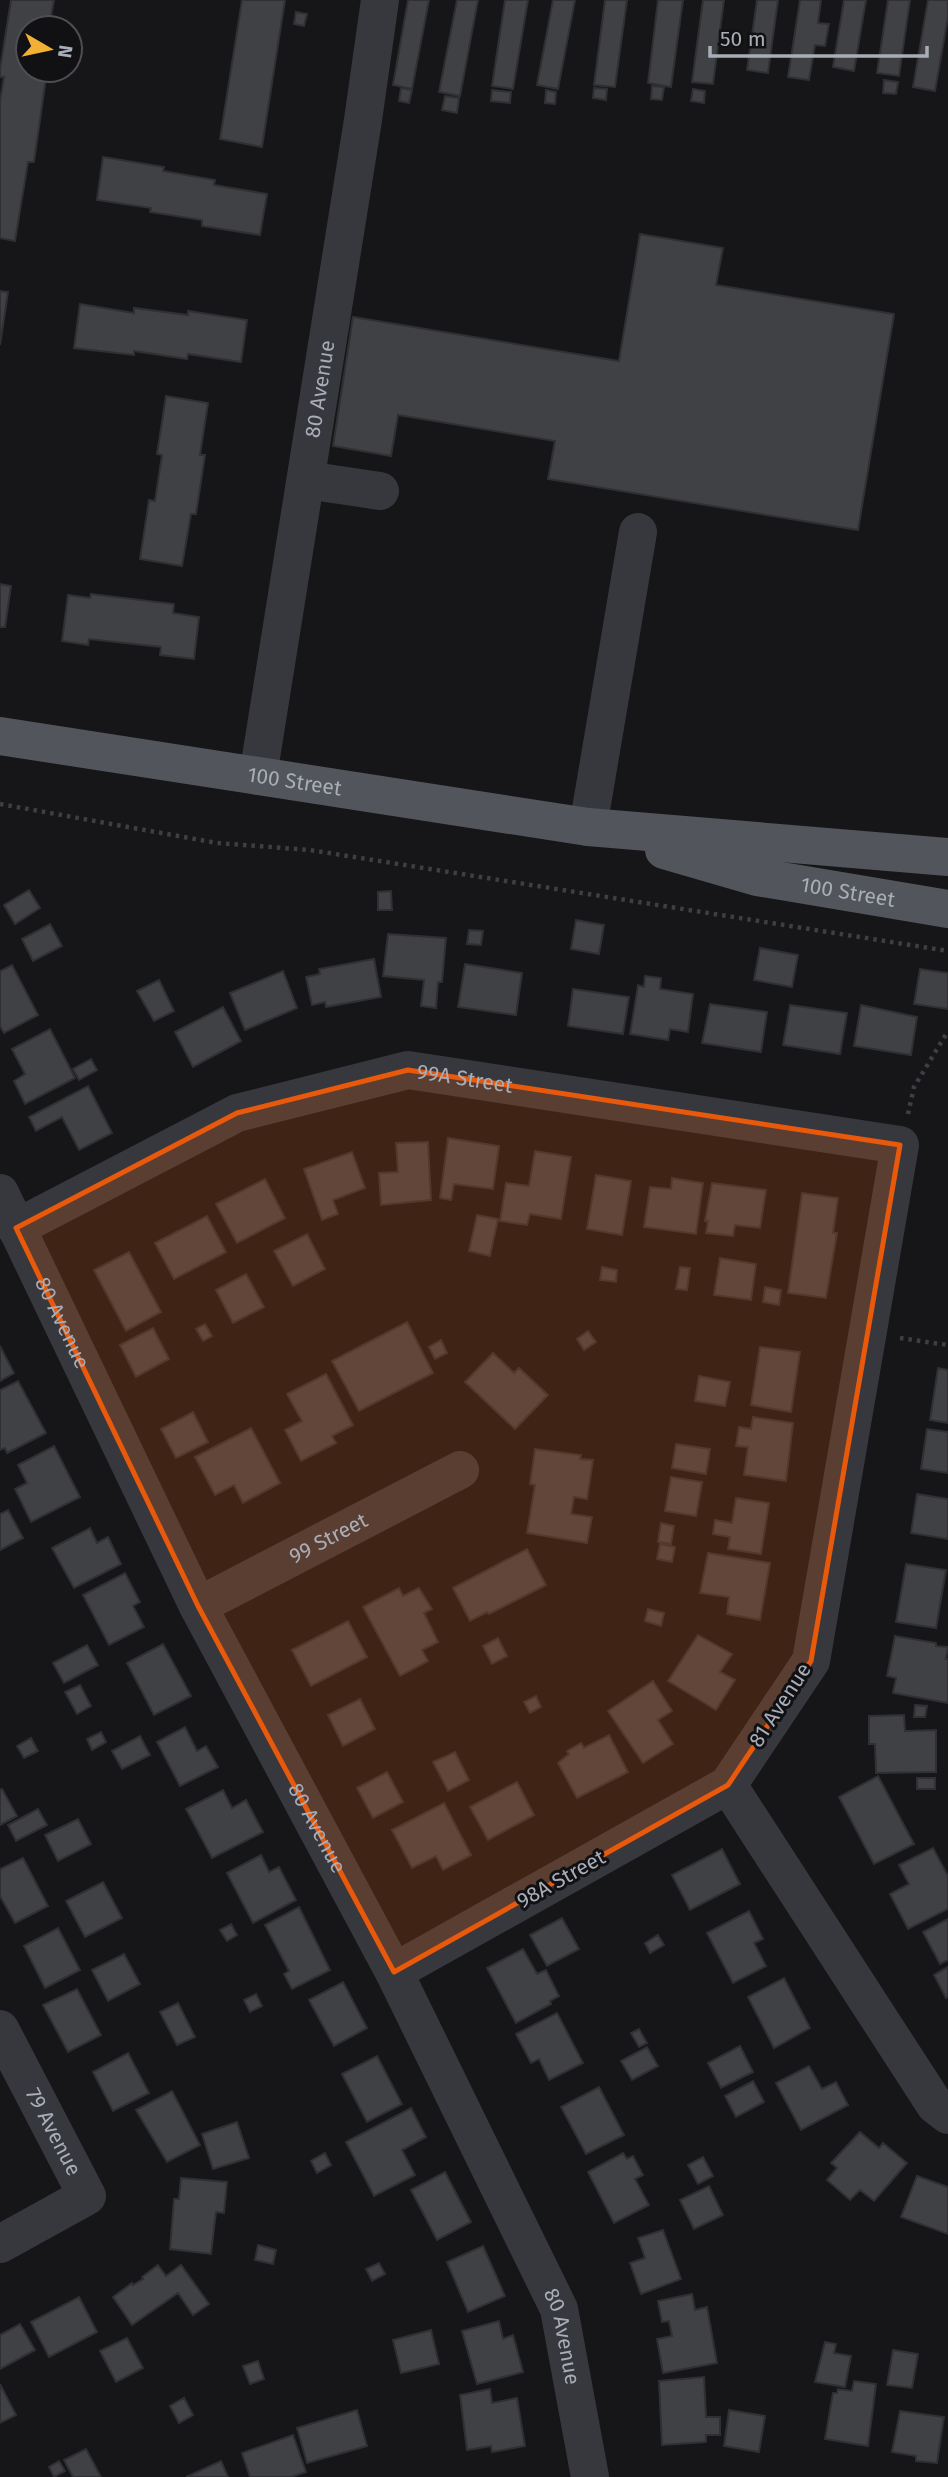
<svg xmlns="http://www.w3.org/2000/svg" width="948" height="2477" font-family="'Fira Sans',sans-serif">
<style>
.building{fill:#404145;stroke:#303034;stroke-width:2}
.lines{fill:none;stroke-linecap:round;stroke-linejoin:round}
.path{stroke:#3d3f44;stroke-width:4.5;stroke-dasharray:3.5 5;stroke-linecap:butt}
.minor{stroke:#37383d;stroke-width:38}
.major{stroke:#53555c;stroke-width:38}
.marked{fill:#e8590c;fill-opacity:0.2;stroke:#e8590c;stroke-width:5;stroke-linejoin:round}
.labels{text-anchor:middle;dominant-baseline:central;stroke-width:6;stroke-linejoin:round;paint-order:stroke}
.street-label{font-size:21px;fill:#a8adb8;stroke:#111113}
</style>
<rect width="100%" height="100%" fill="#161618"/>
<path class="building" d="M11,0H54L49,28H28V70H43L42,78H46L34,162H28L15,241L0,238V101L4,77H0V69Z
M242,0H285L262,147L220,139Z
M408,0H429L412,89L393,85Z
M457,0H478L460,96L439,92Z
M505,0H528L513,89L492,86Z
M553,0H575L558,89L537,85Z
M605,0H627L615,87L594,85Z
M658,0H683L671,87L648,83Z
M703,0H724L713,84L692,82Z
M757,0H778L768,73L747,70Z
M800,0H821L818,23L829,24L825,46L815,45L809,80L788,77Z
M844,0H866L854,71L833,67Z
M888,0H910L899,76L877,73Z
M928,0H948V17L935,91L913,87Z
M296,12L307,14L304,26L294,24Z
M884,80L898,82L896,94L883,93Z
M652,86L664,87L662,100L651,99Z
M401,88L412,90L409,103L399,101Z
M594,88L607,89L606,100L593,98Z
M693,89L705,91L704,103L691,101Z
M492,90L511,92L510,103L491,101Z
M546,90L556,92L555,104L545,103Z
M445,96L459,98L457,113L442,110Z
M103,157L164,167L163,171L215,180L214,185L267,194L260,235L202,226V220L150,212L151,208L97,200Z
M640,234L723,248L716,285L894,314L858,530L548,479L555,441L398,415L391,456L333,446L353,317L619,361Z
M0,291L8,292L0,345Z
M80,304L134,313V308L188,315V311L247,320L241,362L188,354L187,359L134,351V355L74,348Z
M166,396L208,403L200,455H205L196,514H191L182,566L140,559L149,500L155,501L162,455L157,454Z
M0,584L11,586L5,627H0Z
M91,594L174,604L173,613L199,617L194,659L160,655L161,647L89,639L88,645L62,641L68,595L90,598Z
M29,890L40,908L15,924L4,905Z
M391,891L392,910H378V892Z
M576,920L604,925L599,954L571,949Z
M50,924L62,946L33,961L22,939Z
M469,930L483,931L481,945L467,944Z
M388,934L446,938L442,982H438L436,1008L421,1006L424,980L383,976Z
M760,948L798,955L792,987L754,980Z
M374,959L381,997L326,1007L325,1002L312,1005L306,977L320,974L319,969Z
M465,964L522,973L516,1015L458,1007Z
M12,965L38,1015L4,1033L0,1026V971Z
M920,969L948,973V1009L914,1004Z
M283,971L297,1008L245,1030L230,993Z
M645,976L661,978L660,989L693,994L688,1032L670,1029L668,1040L630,1034L638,985L644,987Z
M159,980L174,1011L154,1021L137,991Z
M573,989L629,997L623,1034L568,1026Z
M710,1004L767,1012L761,1052L702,1043Z
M790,1005L847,1013L840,1054L783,1045Z
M861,1005L917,1017L911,1055L854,1046Z
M223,1007L241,1041L193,1067L175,1032Z
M50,1029L75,1078L25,1104L14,1081L25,1074L12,1049Z
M91,1059L97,1070L79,1080L73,1069Z
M88,1086L112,1133L79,1150L62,1117L36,1131L29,1117Z
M448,1138L499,1146L493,1189L454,1184L451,1200L440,1198Z
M428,1142L431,1200L381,1205L379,1173L398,1172L396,1143Z
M535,1151L571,1157L561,1219L530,1214L527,1225L500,1221L506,1183L529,1186Z
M352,1152L365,1188L333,1200L338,1214L322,1220L304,1169Z
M596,1175L631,1181L622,1235L587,1229Z
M672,1178L703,1183L696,1234L644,1227L650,1187L671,1189Z
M265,1179L285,1218L237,1243L216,1204Z
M712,1183L766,1190L760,1228L735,1225L733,1236L706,1233L708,1221H705Z
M802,1193L838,1198L833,1233H837L826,1298L788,1293Z
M477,1215L498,1219L490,1256L469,1251Z
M207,1216L226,1252L174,1279L155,1243Z
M307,1234L325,1269L293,1286L274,1251Z
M129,1252L161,1312L126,1331L94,1270Z
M720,1258L756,1264L751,1300L714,1295Z
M602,1267L617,1270L616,1282L600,1280Z
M680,1267L690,1268L687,1290L676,1289Z
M246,1274L264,1307L233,1323L216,1290Z
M765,1287L781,1290L779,1305L763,1302Z
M407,1322L433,1373L359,1411L332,1361Z
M205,1324L212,1336L203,1341L196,1329Z
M153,1328L169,1359L136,1377L120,1345Z
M588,1331L596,1342L584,1350L577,1339Z
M441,1340L447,1353L435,1359L429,1347Z
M0,1346L14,1373L0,1381Z
M760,1347L800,1352L791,1412L751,1405Z
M493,1353L514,1373L519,1368L548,1395L515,1429L465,1382Z
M938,1368L948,1370V1423L930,1420Z
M326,1374L353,1425L332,1436L336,1443L301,1461L285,1430L302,1421L287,1394Z
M699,1376L730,1382L725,1406L695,1401Z
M18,1381L46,1433L7,1453L5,1448L0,1450V1390Z
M193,1412L208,1442L176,1458L161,1429Z
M753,1417L793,1423L786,1481L744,1475L748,1447L736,1446L739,1427L751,1429Z
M251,1428L280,1483L243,1503L234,1485L215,1495L195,1457Z
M927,1429L948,1432V1473L921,1469Z
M676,1444L710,1449L706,1474L672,1468Z
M54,1446L80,1497L31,1522L15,1489L27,1483L18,1465Z
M535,1449L581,1455L580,1459L593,1460L587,1499L574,1497L571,1514L592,1517L587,1543L527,1533L535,1485L530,1484Z
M671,1477L702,1482L696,1516L665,1511Z
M917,1494L948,1499V1539L911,1533Z
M736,1498L769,1503L761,1554L728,1549L730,1537L713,1534L715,1520L732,1523Z
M8,1510L23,1538L0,1550V1514Z
M661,1523L674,1526L671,1544L658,1542Z
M90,1528L97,1543L108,1537L121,1564L74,1588L52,1548Z
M660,1544L675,1547L672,1562L657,1559Z
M527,1549L546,1585L489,1614L487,1612L470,1621L453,1588Z
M708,1553L770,1563L760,1620L727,1614L729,1597L700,1593Z
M906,1564L946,1570L936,1628L896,1622Z
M125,1573L140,1602L133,1606L144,1627L109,1645L83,1595Z
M399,1588L403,1596L419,1588L432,1609L424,1613L438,1642L422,1650L428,1661L400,1676L363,1607Z
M648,1609L664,1613L661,1626L645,1621Z
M348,1621L367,1657L311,1686L292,1650Z
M698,1635L732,1654L720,1672L735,1680L716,1710L668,1681Z
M895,1636L936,1643V1646L948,1647L946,1659H948V1703L893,1693L896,1678L887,1676Z
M498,1638L507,1656L492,1664L483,1646Z
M163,1644L191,1696L154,1715L127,1663Z
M87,1645L98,1665L64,1683L53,1663Z
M653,1681L672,1711L658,1720L673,1744L643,1763L608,1711Z
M80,1685L91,1706L77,1714L65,1692Z
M536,1696L541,1707L530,1713L524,1702Z
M360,1699L375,1729L343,1746L328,1715Z
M915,1705L927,1706L925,1717H914Z
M904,1715L905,1731L936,1730V1772L876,1773L875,1744H869V1716Z
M185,1727L197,1751L206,1746L218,1767L180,1786L157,1742Z
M101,1732L106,1742L92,1750L87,1739Z
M609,1735L628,1772L577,1798L558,1763L569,1754L567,1751L581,1743L584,1748Z
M140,1736L150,1755L122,1769L112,1751Z
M31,1738L38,1751L24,1758L17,1746Z
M455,1752L469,1780L448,1791L433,1762Z
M387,1772L403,1802L373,1818L357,1788Z
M878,1776L914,1844L874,1864L839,1797Z
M917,1778H935V1789H917Z
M517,1782L534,1815L488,1840L470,1807Z
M2,1789L17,1816L0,1825V1790Z
M223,1790L232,1808L246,1800L263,1832L212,1858L186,1809Z
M444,1803L471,1855L443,1870L436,1856L412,1868L392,1830Z
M38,1809L47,1825L16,1841L8,1825Z
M78,1819L91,1844L58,1861L45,1835Z
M933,1848L948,1876V1909L908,1929L890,1894L909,1884L899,1865Z
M722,1849L740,1884L690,1910L672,1875Z
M261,1855L269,1872L279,1867L296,1900L253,1923L227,1873Z
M23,1858L48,1906L15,1923L0,1896V1869Z
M103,1882L122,1918L85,1937L66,1901Z
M299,1907L330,1970L292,1989L284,1974L289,1971L265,1925Z
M749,1911L763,1939L754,1943L766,1966L733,1983L707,1933Z
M562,1918L579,1949L547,1966L530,1935Z
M948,1919V1960L940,1964L923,1932Z
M231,1924L237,1935L227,1941L220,1930Z
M58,1928L80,1970L45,1988L24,1946Z
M658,1935L664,1945L650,1953L645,1943Z
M523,1949L537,1974L546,1970L559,1996L550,2001L551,2004L516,2023L487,1968Z
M124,1954L140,1984L108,2001L92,1970Z
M948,1967V1996L946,1998L934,1975Z
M784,1978L810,2028L774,2048L748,1997Z
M343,1982L367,2028L334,2046L309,2000Z
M77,1989L101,2035L68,2052L43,2005Z
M256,1994L262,2006L250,2012L244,2000Z
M178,2003L195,2037L177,2045L160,2012Z
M557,2013L583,2063L549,2080L539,2059L531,2063L516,2034Z
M639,2029L647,2043L639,2047L631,2033Z
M740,2046L753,2072L721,2088L708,2063Z
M647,2047L658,2066L632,2080L621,2061Z
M128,2053L149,2093L113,2111L93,2072Z
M377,2056L402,2104L367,2122L342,2074Z
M809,2066L822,2089L836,2082L848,2105L801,2130L776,2083Z
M753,2081L764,2102L736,2117L725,2096Z
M599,2087L624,2135L586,2154L561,2107Z
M172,2091L200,2145L167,2162L136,2110Z
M411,2108L426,2137L402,2150L415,2175L374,2196L346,2142Z
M237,2122L249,2158L213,2169L202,2134Z
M860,2132L879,2148L883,2143L907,2163L874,2201L860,2190L850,2200L827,2180L837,2168L831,2163Z
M325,2153L331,2165L317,2173L311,2161Z
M623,2153L627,2159L633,2156L643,2175L635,2179L649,2205L614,2223L588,2172Z
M703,2157L713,2176L698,2184L688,2165Z
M445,2172L471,2222L437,2240L411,2190Z
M917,2176L948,2187V2234L901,2217Z
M181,2178L227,2182L224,2213L216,2212L211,2254L170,2249L174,2199H179Z
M709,2186L723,2215L694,2229L680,2200Z
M663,2230L681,2279L641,2294L630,2263L645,2258L638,2238Z
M258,2245L276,2250L273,2264L255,2260Z
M483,2246L505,2296L468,2312L447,2262Z
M379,2263L385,2274L372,2281L366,2269Z
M158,2265L166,2276L181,2265L209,2304L193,2315L178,2293L132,2325L113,2297L132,2283L133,2285L143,2279L142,2277Z
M692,2294L695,2310L707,2307L717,2363L663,2373L657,2339L672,2336L669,2321L662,2322L658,2301Z
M79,2297L97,2332L49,2357L31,2322Z
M499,2321L503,2339L513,2335L523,2372L477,2384L462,2331Z
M20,2324L35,2350L0,2369V2335Z
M431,2330L439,2364L401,2373L393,2340Z
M127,2338L143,2368L116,2382L100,2351Z
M825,2342L836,2344L834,2353L851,2356L845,2387L815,2382Z
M893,2350L918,2354L912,2388L887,2385Z
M258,2361L264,2379L250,2384L243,2366Z
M704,2377L706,2417H720V2435H706V2442L662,2445L659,2381Z
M854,2381L876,2384L868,2446L825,2439L833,2393H837L838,2389L852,2391Z
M0,2384L16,2415L0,2423Z
M490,2389L492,2403L517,2398L525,2446L492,2452L491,2446L467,2450L460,2395Z
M184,2398L193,2415L179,2423L170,2406Z
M357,2410L367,2446L307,2463L297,2428Z
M729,2410L765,2416L759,2452L724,2446Z
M900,2411L944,2417L937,2463L916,2461V2456L892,2452Z
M293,2435L306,2472L291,2477H250L242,2453Z
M86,2449L101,2477H73L64,2460Z
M59,2461L65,2471L54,2477L49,2467Z
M221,2461L228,2477H186Z"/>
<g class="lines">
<path class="path" d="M0,804L217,843L310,850L948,951
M908,1114L914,1087L948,1031
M900,1338L948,1345"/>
<g class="minor">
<path d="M306,480L380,491"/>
<path id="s1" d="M258,776L363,120L380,0"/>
<path d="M588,827L638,532"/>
<path id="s2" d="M0,1193L198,1606L394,1972L559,2309L590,2477"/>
<path id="s3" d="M16,1228L237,1113L408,1070L900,1145L811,1661L728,1785L394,1972"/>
<path id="s4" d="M198,1606L460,1470"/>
<path d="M728,1785L935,2105L948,2115"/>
<path id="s5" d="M0,2029L87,2196L0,2244"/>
</g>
<g class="major">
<path id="s6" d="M0,736L588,827L948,857"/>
<path id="s7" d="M664,850L757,877L948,909"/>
</g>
</g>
<path class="marked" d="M408,1070L900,1145L811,1661L728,1785L394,1972L198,1606L16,1228L237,1113Z"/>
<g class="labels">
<g class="street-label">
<text stroke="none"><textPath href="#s1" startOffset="392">80 Avenue</textPath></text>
<text stroke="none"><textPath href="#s6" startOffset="298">100 Street</textPath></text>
<text stroke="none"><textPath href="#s7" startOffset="189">100 Street</textPath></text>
<text stroke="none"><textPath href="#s3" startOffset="483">99A Street</textPath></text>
<text stroke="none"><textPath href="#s2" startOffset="144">80 Avenue</textPath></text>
<text stroke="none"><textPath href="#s4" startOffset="147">99 Street</textPath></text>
<text transform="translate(780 1705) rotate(-57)">81 Avenue</text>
<text stroke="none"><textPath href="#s2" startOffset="710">80 Avenue</textPath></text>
<text transform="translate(561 1879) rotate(-29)">98A Street</text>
<text stroke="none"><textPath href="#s5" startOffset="116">79 Avenue</textPath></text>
<text stroke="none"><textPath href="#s2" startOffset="1276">80 Avenue</textPath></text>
</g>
</g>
<g transform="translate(49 49) rotate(99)"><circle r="33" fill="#111113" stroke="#4d4f55" stroke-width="2"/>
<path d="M0-5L12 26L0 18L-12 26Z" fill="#f2b134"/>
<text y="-10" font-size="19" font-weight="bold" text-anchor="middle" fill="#a8adb8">N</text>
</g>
<path d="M710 46v10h217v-10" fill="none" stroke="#a8adb8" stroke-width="3.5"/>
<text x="720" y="46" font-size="21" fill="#a8adb8" stroke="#111113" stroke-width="5" paint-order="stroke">50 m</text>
</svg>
